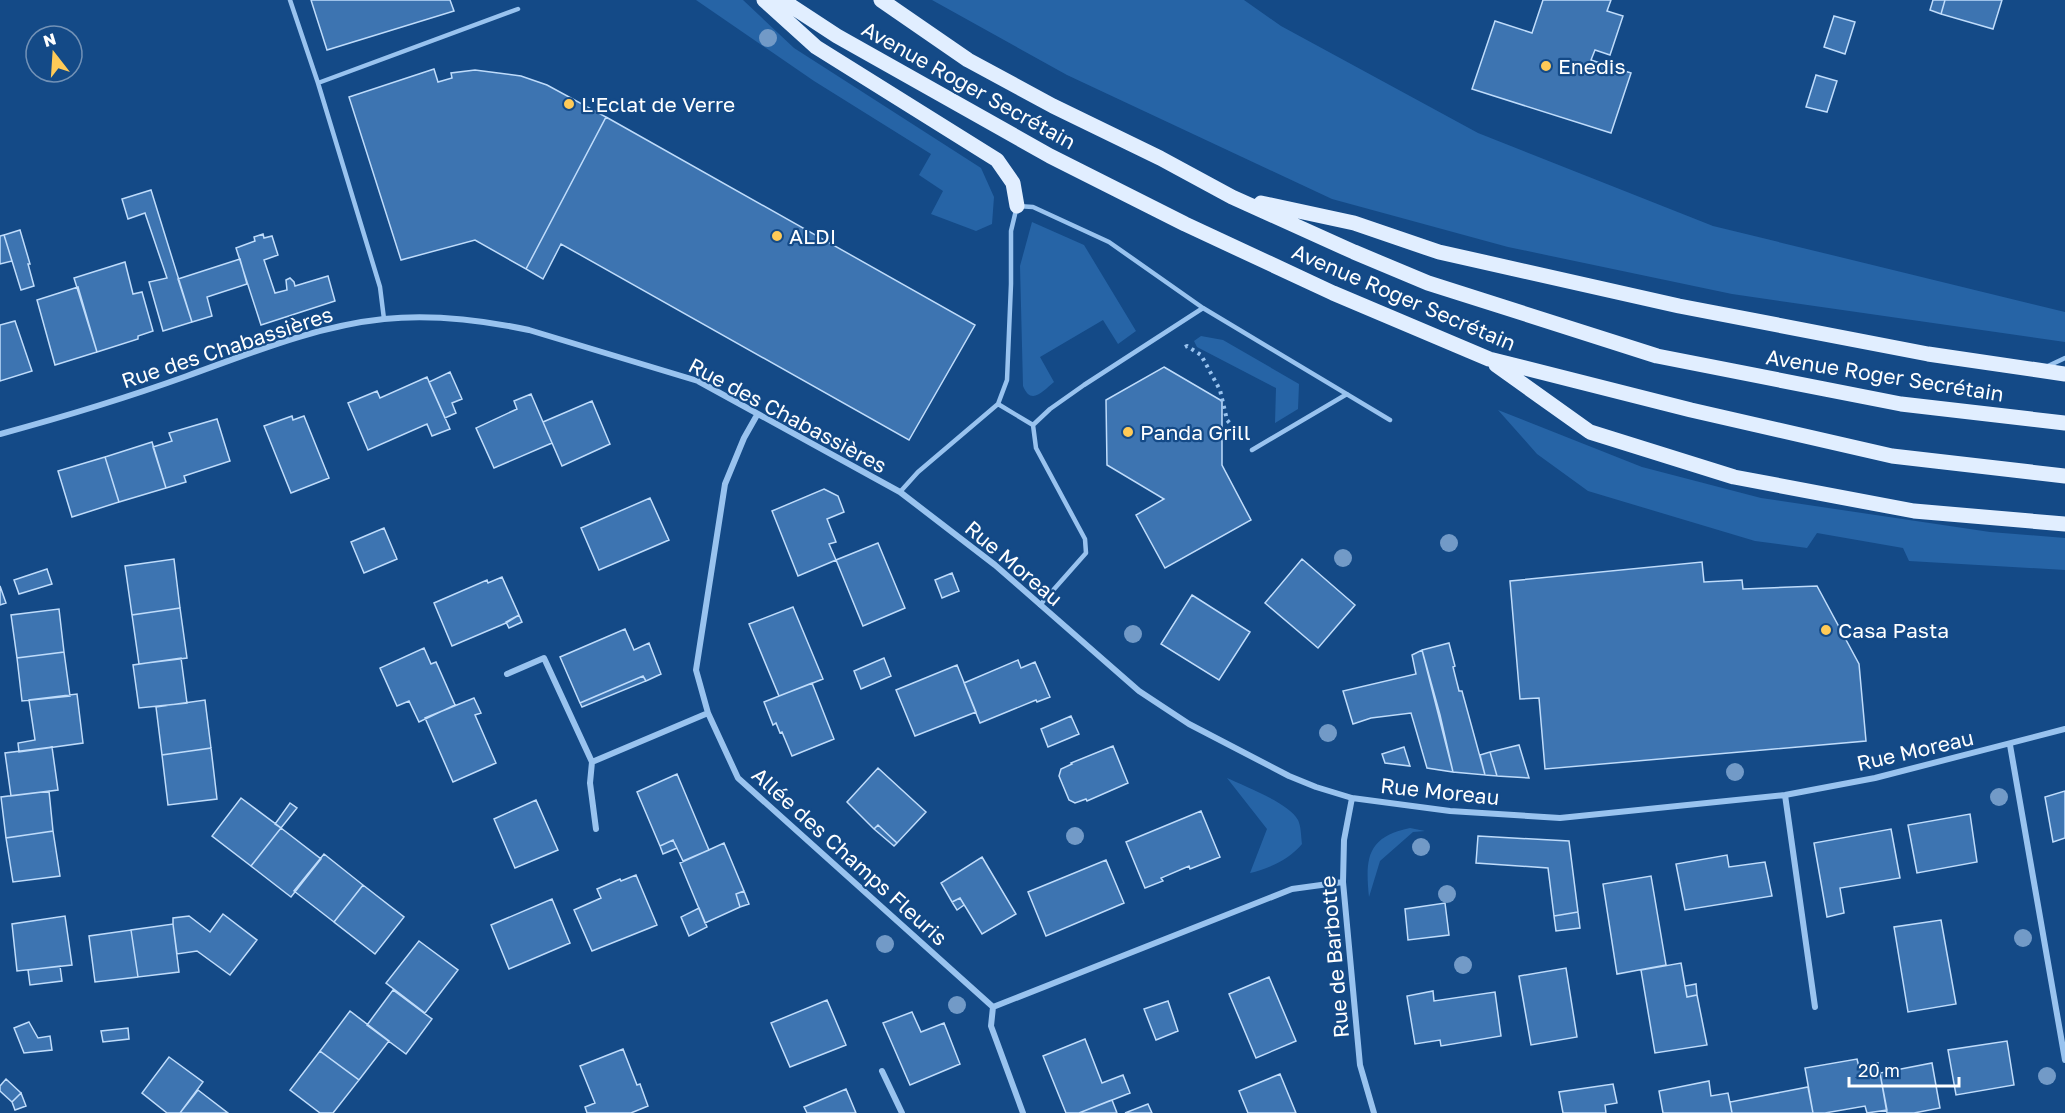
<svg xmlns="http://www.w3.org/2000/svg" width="2065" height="1113" font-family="'Golos Text',sans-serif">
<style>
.green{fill:#2664a6}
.building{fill:#3d74b1;stroke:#bfdcfb;stroke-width:1.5}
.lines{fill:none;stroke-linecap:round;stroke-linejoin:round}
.path{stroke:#99c3ef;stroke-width:4;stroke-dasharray:3 4.5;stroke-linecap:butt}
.lane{stroke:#99c3ef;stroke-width:4.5}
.street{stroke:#99c3ef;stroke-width:6}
.primary{stroke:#e1eeff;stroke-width:15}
.tree{fill:#729ac7}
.poi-dot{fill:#ffca57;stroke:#144a87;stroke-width:2}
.labels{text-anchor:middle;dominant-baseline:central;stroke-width:4.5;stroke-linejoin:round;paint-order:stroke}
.poi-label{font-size:21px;fill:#fff;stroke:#144a87;text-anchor:start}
.street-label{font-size:21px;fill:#fff;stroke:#144a87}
</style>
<rect width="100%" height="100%" fill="#144a87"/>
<path class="green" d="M696,0H743L794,48L981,168L994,197L992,224L976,231L931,214L943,191L919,175L931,154L814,81Z
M932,0H1244L1281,26L1478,133L1713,226L2065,312V342L1732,294L1508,247L1332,199L1067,75Z
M1032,222L1084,245L1136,331L1118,344L1103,320L1040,357L1054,382C1043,391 1031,406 1023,386L1020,266Z
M1201,336L1223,340L1299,384L1298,409L1275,423L1276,388L1197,347L1194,341Z
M1498,410L1642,467L1761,498L1990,532L2065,538V570L1909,561L1903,548L1817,533L1807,548L1755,541L1588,491L1537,454Z
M1227,778C1244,786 1289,803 1298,820C1301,826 1301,836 1302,844C1290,859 1268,869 1250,873L1267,829Z
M1410,828L1425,831L1413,832L1380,861L1369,897C1365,858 1367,837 1410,828Z"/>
<path class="building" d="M311,0H450L454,11L327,50Z
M1543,0H1611L1607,11L1623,16L1610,55L1595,50L1591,60L1631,73L1611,133L1472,89L1495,21L1532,33Z
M1933,0H1945L1941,14L1930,10Z
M1945,0H2002L1993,29L1941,14Z
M1834,16L1855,22L1845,54L1824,47Z
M434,69L438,82L452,78L451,73L475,70L521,76L547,85L606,117L526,269L475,240L401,260L349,97Z
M1816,75L1837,81L1827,112L1806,107Z
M606,117L975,325L909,440L561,244L543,279L526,269Z
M151,190L192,322L163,331L149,282L167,278L145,213L128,219L122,199Z
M20,230L30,264H28L34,286L21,290L4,235Z
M263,234L264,238L272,236L278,255L264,260L275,293L287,290L286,280L290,278L294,282L295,286L328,276L335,301L261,325L236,248L255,241L254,237Z
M4,235L12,261L0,264V236Z
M240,259L247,284L207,297L212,316L192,322L178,279Z
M125,262L133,294L142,292L153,331L138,336V339L97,352L74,278Z
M78,287L97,352L55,365L37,300Z
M15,321L32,371L0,381V325Z
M1164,367L1222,401V465L1251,520L1165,568L1136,515L1164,499L1107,465L1106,400Z
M450,372L462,399L452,403L456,413L445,418L429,382Z
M427,377L450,429L432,436L427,424L368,450L348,403L377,391L380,398Z
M531,394L552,443L494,468L476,428L517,409L514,401Z
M592,401L610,444L562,466L543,422Z
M292,416L293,420L304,416L329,478L291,493L264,426Z
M217,419L230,461L184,476L186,482L166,488L153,447L172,441L169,433Z
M152,442L166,488L119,502L105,457Z
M105,457L119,502L72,517L58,471Z
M824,489L838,496L844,512L827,519L836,542L829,544L836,560L798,576L772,511Z
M650,498L669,540L599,570L581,528Z
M384,528L397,559L364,573L351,542Z
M878,543L905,608L863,626L836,560Z
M174,559L180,608L132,615L125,566Z
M1302,559L1355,605L1318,648L1265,603Z
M1702,562L1704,582L1742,580L1743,589L1817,586L1859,664L1866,741L1545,769L1539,698L1520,699L1510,581Z
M47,569L52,584L19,594L14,580Z
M952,573L959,591L942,598L935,580Z
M502,577L519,615L506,623L452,646L434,603L487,580L488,583Z
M0,586L6,603L0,605Z
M1192,595L1250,632L1219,680L1161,644Z
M793,607L823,679L779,696L749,624Z
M180,608L187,658L139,664L132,615Z
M59,609L64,652L17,658L11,615Z
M519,615L522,622L509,628L506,622Z
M625,629L634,650L649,643L661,674L646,681L643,676L580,703L560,657Z
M1449,643L1455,666L1453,667L1459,691H1462L1485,775L1453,772L1422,650Z
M424,648L431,664L436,662L455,705L419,722L409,701L397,706L380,668Z
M1422,650L1440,715L1453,772L1427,768L1411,713L1371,718L1353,724L1343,691L1416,674L1412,655Z
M64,652L70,696L22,701L17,658Z
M181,658L187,703L139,708L133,665Z
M884,658L891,676L861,689L854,671Z
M1018,660L1021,668L1035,662L1050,697L1037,702L1036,700L980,723L964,683Z
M957,665L976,712L915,736L896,690Z
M643,676L646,681L582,707L580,703Z
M812,683L834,739L792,756L782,732L780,733L776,723L773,725L764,702Z
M77,694L83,743L19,752L18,743L35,740L29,700Z
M474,698L481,713L475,715L496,763L453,782L425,718Z
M205,700L211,748L162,755L156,707Z
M1071,716L1079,734L1048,747L1041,729Z
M1519,745L1529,778L1497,776L1490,752Z
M1113,746L1128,783L1087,801L1086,799L1075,803L1069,800L1059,776L1061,769L1072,764L1071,763Z
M52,747L58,790L11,796L5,753Z
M1404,747L1410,766L1385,763L1382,754Z
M211,748L217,799L168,805L162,755Z
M1490,752L1497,776L1485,775L1480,755Z
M878,768L926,812L897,843L878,825L874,829L847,802Z
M677,774L709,850L683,861L673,840L660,846L637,792Z
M49,791L53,831L6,838L1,797Z
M2065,791V838L2053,842L2045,797Z
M241,798L281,828L251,866L212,836Z
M536,800L558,850L515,868L494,819Z
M290,803L297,808L281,828L275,824Z
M1201,811L1220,857L1190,869L1189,866L1161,878L1163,881L1145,888L1126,842Z
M1970,814L1977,862L1917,873L1908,825Z
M878,825L897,843L894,846L874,829Z
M281,828L321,859L291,897L251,866Z
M1891,829L1900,878L1840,888L1844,913L1827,917L1814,843Z
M53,831L60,876L13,882L6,838Z
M1478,836L1569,841L1578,912L1554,916L1548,868L1476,863Z
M673,840L677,848L663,854L660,846Z
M724,843L744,891L736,894L740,907L705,923L680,863Z
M324,854L363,885L334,922L294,891Z
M1727,855L1729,867L1765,862L1772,896L1685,910L1676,864Z
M982,857L1016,914L982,934L960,898L952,902L941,883Z
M1106,860L1124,903L1046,936L1028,892Z
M636,875L657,925L592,951L574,910L601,898L597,889L620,879L621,881Z
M1651,876L1666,965L1617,974L1603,884Z
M363,885L404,917L375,954L334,922Z
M744,891L749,904L740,907L736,894Z
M960,898L964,905L957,910L952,902Z
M552,899L570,943L509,969L491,925Z
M1445,903L1449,935L1408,940L1405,909Z
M699,908L707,927L689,936L681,917Z
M1578,912L1580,928L1556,931L1554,916Z
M223,914L257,940L230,975L197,951L177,954L173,924V918L189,916L210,932Z
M65,916L72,965L17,971L12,924Z
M1941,920L1956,1004L1908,1012L1894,927Z
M173,924L179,972L138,977L131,930Z
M131,930L138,977L95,982L89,936Z
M419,941L458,970L425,1013L386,983Z
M1681,963L1687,997L1697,995L1707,1045L1655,1053L1641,970Z
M60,966L62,981L30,985L28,970Z
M1566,968L1577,1037L1531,1045L1519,976Z
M1269,977L1296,1041L1256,1058L1229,994Z
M1696,984L1697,995L1687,997L1685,986Z
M393,990L432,1019L406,1054L367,1025Z
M1433,991L1434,1001L1495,992L1501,1036L1441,1046L1440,1040L1415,1044L1407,996Z
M827,1000L846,1045L790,1067L771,1023Z
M1168,1001L1178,1031L1156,1040L1144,1009Z
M350,1011L389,1041L359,1080L320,1051Z
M912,1012L921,1032L944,1023L960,1064L910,1085L883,1023Z
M29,1022L38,1038L50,1036L52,1050L24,1053L14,1028Z
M128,1028L129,1039L103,1042L101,1031Z
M1085,1039L1102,1083L1123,1075L1130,1093L1079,1113H1066L1043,1056Z
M2007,1041L2014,1085L1956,1095L1948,1050Z
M623,1049L637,1085L640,1084L648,1106L631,1113H587L585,1107L595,1103L580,1066Z
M320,1051L359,1080L333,1113H320L290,1090Z
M169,1057L203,1082L180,1113H167L142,1093Z
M1857,1059L1859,1067L1878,1063L1887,1110L1867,1113L1865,1106L1825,1113H1813L1805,1068Z
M1932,1063L1940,1108L1914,1113H1887L1880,1073Z
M1280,1074L1296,1113H1248L1239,1091Z
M6,1079L21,1093L12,1102L0,1091V1086Z
M1709,1081L1711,1096L1728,1093L1732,1113H1663L1659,1091Z
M1613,1084L1617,1103L1605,1105L1606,1113H1563L1559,1092Z
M1808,1087L1813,1113H1732L1730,1102Z
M846,1089L856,1113H807L804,1107Z
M198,1090L228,1113H180Z
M21,1093L26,1106L15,1110L12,1102Z
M1112,1100L1117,1113H1079L1109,1101Z
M1148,1104L1152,1113H1125Z"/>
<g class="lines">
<path class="path" d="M1185,347L1187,346L1201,355L1220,390L1227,420L1240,435"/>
<path class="lane" d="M290,0L318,83
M384,319L380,287L318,83L518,9
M2048,366L2065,358
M998,404L1033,425
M1033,425L1036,448L1085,539L1086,553L1040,605
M1033,425L1050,409L1084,385L1203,308
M1252,450L1347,394
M900,492L918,472L998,404L1007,380L1011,284V231L1017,206L1033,207L1109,242L1203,308L1390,420"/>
<path class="street" d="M757,415L744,438L725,484L696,670L708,713L738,778L993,1007L1292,889L1343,882
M0,434C63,417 126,398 187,376C251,353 316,326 384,319C432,314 482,320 529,330L698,381L900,492L995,565L1139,691L1189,724L1289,776L1316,787L1352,798L1450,811L1560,818L1785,795L1875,778L2065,729
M507,674L544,658L592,762L708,713
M2010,745L2065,1060
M592,762L590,783L596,829
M1785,795L1815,1007
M1352,798L1344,840L1343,882L1360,1065L1374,1113
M993,1007L991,1026L1023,1113
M882,1071L902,1113"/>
<path class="primary" d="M764,0L816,47L997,160L1013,183L1017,206
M782,0L837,36L1050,156L1185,224L1333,293L1489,359L1691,410L1892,456L2065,476
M881,0L968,60L1053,106L1160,158L1232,197L1354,252L1428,283L1657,356L1901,404L2065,423
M1261,203L1354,223L1439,252L1679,306L1928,354L2065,374
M1496,365L1590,432L1734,477L1914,511L2065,524"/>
</g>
<g class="tree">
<circle cx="768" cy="38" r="9"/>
<circle cx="1449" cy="543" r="9"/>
<circle cx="1343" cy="558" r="9"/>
<circle cx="1133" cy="634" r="9"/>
<circle cx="1328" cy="733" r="9"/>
<circle cx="1735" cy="772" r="9"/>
<circle cx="1999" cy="797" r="9"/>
<circle cx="1075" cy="836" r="9"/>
<circle cx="1421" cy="847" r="9"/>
<circle cx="1447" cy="894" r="9"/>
<circle cx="2023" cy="938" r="9"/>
<circle cx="885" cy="944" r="9"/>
<circle cx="1463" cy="965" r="9"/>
<circle cx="957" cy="1005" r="9"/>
<circle cx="2047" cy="1076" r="9"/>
</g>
<g class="poi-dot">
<circle cx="1546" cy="66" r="6"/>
<circle cx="569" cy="104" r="6"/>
<circle cx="777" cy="236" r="6"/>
<circle cx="1128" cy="432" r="6"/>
<circle cx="1826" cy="630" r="6"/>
</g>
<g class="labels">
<g class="poi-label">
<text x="1558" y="66">Enedis</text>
<text x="581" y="104">L'Eclat de Verre</text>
<text x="789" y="236">ALDI</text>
<text x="1140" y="432">Panda Grill</text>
<text x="1838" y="630">Casa Pasta</text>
</g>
<g class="street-label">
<text transform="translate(969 85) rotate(29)">Avenue Roger Secrétain</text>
<text transform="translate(1404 297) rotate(23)">Avenue Roger Secrétain</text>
<text transform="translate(227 347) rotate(-18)">Rue des Chabassières</text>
<text transform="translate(1885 375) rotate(9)">Avenue Roger Secrétain</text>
<text transform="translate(788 415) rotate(28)">Rue des Chabassières</text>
<text transform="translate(1014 563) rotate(40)">Rue Moreau</text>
<text transform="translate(1915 750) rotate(-13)">Rue Moreau</text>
<text transform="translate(1440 791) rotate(6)">Rue Moreau</text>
<text transform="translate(850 856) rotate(42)">Allée des Champs Fleuris</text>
<text transform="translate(1334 957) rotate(-95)">Rue de Barbotte</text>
</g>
</g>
<g transform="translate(54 54) rotate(343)"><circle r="28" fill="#144a87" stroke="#7292b7" stroke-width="1.5"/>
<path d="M0-4.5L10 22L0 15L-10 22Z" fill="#ffca57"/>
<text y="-9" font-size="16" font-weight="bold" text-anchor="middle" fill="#ffffff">N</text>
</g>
<path d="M1849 1077v9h110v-9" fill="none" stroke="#ffffff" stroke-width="3"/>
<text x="1858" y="1077" font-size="18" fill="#ffffff" stroke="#144a87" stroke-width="4.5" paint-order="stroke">20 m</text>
</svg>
